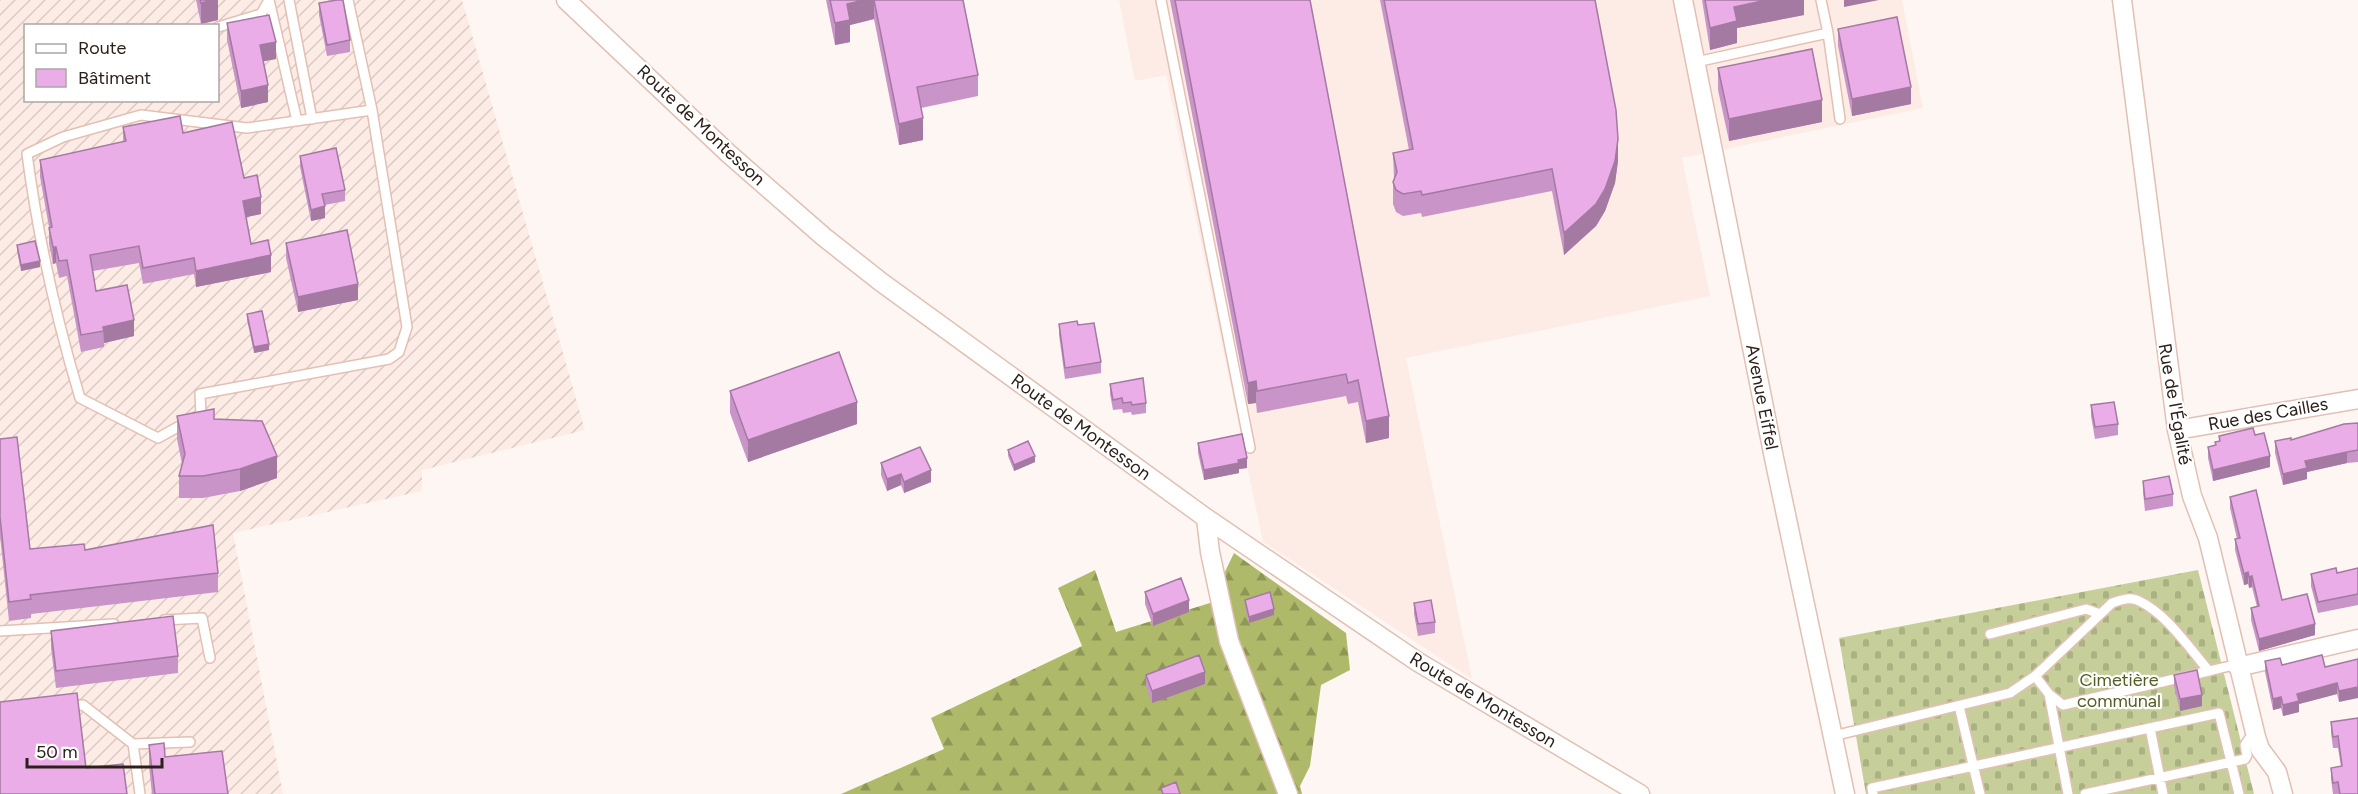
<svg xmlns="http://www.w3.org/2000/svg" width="2358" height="794" font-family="Figtree,sans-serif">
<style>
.built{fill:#fdece5}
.industrial{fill:url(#industrial-furrows);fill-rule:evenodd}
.forest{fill:url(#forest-firs)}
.cemetery{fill:url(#cemetery-stones)}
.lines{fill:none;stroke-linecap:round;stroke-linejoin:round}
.service-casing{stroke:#e2c0b3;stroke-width:12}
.minor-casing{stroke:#e2c0b3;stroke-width:21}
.service{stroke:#fff;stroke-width:9}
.minor{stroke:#fff;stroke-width:18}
.wall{fill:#c995c8}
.shaded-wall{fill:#a479a2}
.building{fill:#eaade8;stroke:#a479a2;stroke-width:1.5}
.labels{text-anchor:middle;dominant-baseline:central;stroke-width:4.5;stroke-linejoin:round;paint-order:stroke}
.street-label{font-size:18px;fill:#2c201b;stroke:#fff}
.park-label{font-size:18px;fill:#565d23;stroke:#fff}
</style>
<defs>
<pattern id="industrial-furrows" width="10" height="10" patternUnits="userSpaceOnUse" patternTransform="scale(1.5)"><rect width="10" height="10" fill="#fdece5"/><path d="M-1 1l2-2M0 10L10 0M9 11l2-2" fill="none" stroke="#d9cac4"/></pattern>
<pattern id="forest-firs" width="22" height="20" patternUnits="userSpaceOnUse" patternTransform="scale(1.5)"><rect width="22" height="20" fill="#aeba6a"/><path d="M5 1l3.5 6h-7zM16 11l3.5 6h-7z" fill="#8e9756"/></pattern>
<pattern id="cemetery-stones" width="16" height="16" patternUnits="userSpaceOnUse" patternTransform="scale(1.5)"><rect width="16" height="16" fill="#c6cf99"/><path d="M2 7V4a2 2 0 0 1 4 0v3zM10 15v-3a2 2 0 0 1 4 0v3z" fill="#aab183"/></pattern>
</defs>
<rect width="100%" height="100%" fill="#fdf6f3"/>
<path class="built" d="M1119,0H1902L1923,108L1682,158L1710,296L1406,358L1472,679L1263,542L1166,75L1135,81Z"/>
<path class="industrial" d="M0,0H462L585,430L422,470V491L233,533L283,794H0ZM26,26H218V100H26Z"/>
<path class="forest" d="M1234,553L1346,633L1350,670L1321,685L1310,766L1300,786L1302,794H841L944,749L931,718L1082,646L1058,588L1095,570L1116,632L1210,603Z"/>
<path class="cemetery" d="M2198,570L2254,794H1866L1839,638Z"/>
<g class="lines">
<g class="service-casing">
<path id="service" d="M269,0L297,121
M289,0L312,119
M348,0L372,110L407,327L399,352L389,359L200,394L201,414L158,438L80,398C56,318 38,237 27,154L63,137L141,115L247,128L372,110
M1161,0L1250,448
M218,27L261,14L269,0
M1828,33L1840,119
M1696,62L1828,33L1821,0
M164,620L202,618L210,658
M0,631L114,624
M1990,634L2086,609L2100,614
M2035,676L2049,694L2063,705L2209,671
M2049,694L2068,794
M68,706L83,705L133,744L190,742
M1959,706L1980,794
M2150,728L2163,794
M1833,736L2010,693L2035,676L2112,603C2121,600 2131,596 2139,601C2167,614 2189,648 2209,671L2238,664
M133,744L140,794
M1873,794L1872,788L2219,713L2239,794
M2085,794L2245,759L2247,755L2245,745L2249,739L2256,737"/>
</g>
<g class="minor-casing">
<path id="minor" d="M566,0L729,154L824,237L881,282L1206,518L1418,662L1640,794
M1683,0L1774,458L1845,794
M2122,0L2177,430L2192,496L2208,538L2256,737L2260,749L2277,772L2283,794
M2177,430L2358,399
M1206,518L1210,552L1229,641L1288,794
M2238,667L2358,639"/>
</g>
<use href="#service" class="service"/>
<use href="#minor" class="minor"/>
</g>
<path class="wall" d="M196,0H218V20L201,24Z
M826,0H963L978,75V96L921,108L923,140L899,145L874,19L850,25V42L835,45Z
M1170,0H1310L1389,438L1366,443L1358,402L1348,404L1346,396L1257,413L1256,403L1248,404Z
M1380,0H1595L1618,161L1615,183L1605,211L1596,226L1564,255L1552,191L1422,217L1421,213L1403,216L1396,212L1393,204V182L1394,179L1393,153L1409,150Z
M1702,0H1804V15L1737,28V43L1710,50Z
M319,3L350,40V52L327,56L319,15Z
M227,23L276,59L263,61L268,102L241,108L227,40Z
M1838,29L1911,104L1852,116L1838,46Z
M1718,68L1822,122L1729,141L1718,90Z
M123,127L183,133L244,178L261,214L246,217L251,244L271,272L196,287L194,274L143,284L139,263L93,271L96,291L134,336L104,343V347L81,352L67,276L59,278L56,263L53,264L49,244V227L40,177V160L123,142Z
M300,156L345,190V201L325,205V218L311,221L300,167Z
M286,243L358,300L298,312L286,258Z
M17,245L40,267L21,271L17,251Z
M247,314L269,350L254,353L247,320Z
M1059,324L1078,325L1101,362V373L1065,379L1059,335Z
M1110,384L1146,403V413L1132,415L1131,412L1123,413L1122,409L1113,410L1110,394Z
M730,391L857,424L748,462L730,413Z
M2091,405L2118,424V435L2095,439L2091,416Z
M177,416L214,419L277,478L240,491L203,498H179V476L182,464L177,439Z
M2358,423V462L2347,463L2307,472V479L2283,485L2275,453V441L2291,440Z
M2255,435L2270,467L2213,481L2208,458V447L2215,445V442L2219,441V436Z
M0,439L30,549L85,550L218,573V592L31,614V618L9,621L0,536Z
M1198,443L1247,468L1239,469V473L1204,480L1198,453Z
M1008,450L1035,462L1014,471L1008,456Z
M881,463L931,482L904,493L901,485L887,491L881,475Z
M2143,481L2173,494V506L2145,511L2143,492Z
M2230,497L2282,600L2315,635L2259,651L2251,620V608L2257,607L2252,587L2249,588L2248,584L2244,585L2235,550V539H2237L2230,508Z
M2358,568V605L2318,613L2311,586V574L2337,573Z
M1145,592L1189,612L1153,626L1145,604Z
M1245,600L1274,615L1249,623L1245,606Z
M1414,603L1435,622V633L1418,636L1414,614Z
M51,631L178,656V673L56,688L51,648Z
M2358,659L2339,702L2337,694L2299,704V712L2283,716L2281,708L2273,710L2265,672V661L2282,665L2325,667Z
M1146,675L1205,684L1152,703L1146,686Z
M2174,675L2202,706L2180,711L2174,686Z
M2358,718V794H2333L2331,779V768L2341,766L2338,748H2333L2331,733V722Z
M149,745L165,757L228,794H152L149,766Z"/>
<path class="shaded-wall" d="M212,0H218V20L201,24V3Z
M864,0H874V19L850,25V42L835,45V23L847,4Z
M1767,0H1804V15L1737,28V43L1710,50V28L1734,7Z
M1844,0H1879L1844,7Z
M276,42V59L260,62V45Z
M268,85V102L241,108V91Z
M1911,87V104L1852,116V99Z
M1822,100V122L1729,141V119Z
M923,118V140L899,145V124Z
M1618,139V161L1615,183L1605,211L1596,226L1564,255V233Z
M261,197V214L243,218V201Z
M325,206V218L311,221V210Z
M53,247H56V263L53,264Z
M271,255V272L196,287V271Z
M40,261V267L21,271V265Z
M358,284V300L298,312V297Z
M134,320V336L104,343L103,327Z
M269,344V350L254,353V347Z
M1256,381V403L1248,404V383Z
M857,402V424L748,462V440Z
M1389,416V438L1366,443V421Z
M2347,452V463L2307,472V479L2283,485V474L2305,461Z
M277,456V478L240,491V469Z
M1035,456V462L1014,471V465Z
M2270,456V467L2213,481V470Z
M1247,458V468L1239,469V473L1204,480V470Z
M931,470V482L904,493V482Z
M901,474V485L887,491V479Z
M2248,572V584L2244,585V574Z
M2252,576V587L2249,588V577Z
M1189,600V612L1153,626V614Z
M1274,609V615L1249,623V617Z
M2315,624V635L2259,651V639Z
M1205,672V684L1152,703V691Z
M2337,683V694L2299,704V712L2283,716V705L2297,694Z
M2358,687V698L2339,702V691Z
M2202,695V706L2180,711V699Z
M2281,697V708L2273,710V699Z"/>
<path class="building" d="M200,0H212L201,3Z
M337,0H343L350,40L327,45L319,3Z
M830,0H864L847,4L850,20L835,23Z
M874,0H963L978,75L917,87L923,118L899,124Z
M1175,0H1310L1389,416L1366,421L1358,380L1348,383L1346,374L1257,391L1256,381L1248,383Z
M1384,0H1595L1616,110L1618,139L1615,161L1605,189L1596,204L1564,233L1552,169L1422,195L1421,191L1403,194L1396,190L1393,182L1397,172L1393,153L1413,149Z
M1705,0H1767L1734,7L1737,21L1710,28Z
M269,15L276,42L260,45L268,85L241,91L227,23Z
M1897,17L1911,87L1852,99L1838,29Z
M1812,49L1822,100L1729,119L1718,68Z
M180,116L183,133L232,122L244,178L257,175L261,197L243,201L251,244L268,240L271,255L196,271L194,258L143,268L139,246L90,255L96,291L127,285L134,320L103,327L104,331L81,335L67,260L59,261L56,247H53L49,228L52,227L40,160L126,141L123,127Z
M336,148L345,190L322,194L325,206L311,210L300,156Z
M347,230L358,284L298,297L286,243Z
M35,241L40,261L21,265L17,245Z
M262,311L269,344L254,347L247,314Z
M1077,321L1078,325L1094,323L1101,362L1065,368L1059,324Z
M839,352L857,402L748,440L730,391Z
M1143,378L1146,403L1132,405L1131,402L1123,403L1122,398L1113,400L1110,384Z
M2114,402L2118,424L2095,427L2091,405Z
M214,409V419L262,421L277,456L240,469L203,476H179L185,454L177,416Z
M2358,423V450L2347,452L2305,461L2307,468L2283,474L2275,441L2291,438V440L2344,424Z
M2253,428L2255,435L2264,433L2270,456L2213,470L2208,447L2216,445L2215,442L2220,441L2219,436Z
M1242,434L1247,458L1238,460L1239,463L1204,470L1198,443Z
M17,437L30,549L84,544L85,550L213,525L218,573L30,595L31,599L9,602L0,517V439Z
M1028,441L1035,456L1014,465L1008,450Z
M920,447L931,470L904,482L901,474L887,479L881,463Z
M2169,476L2173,494L2145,499L2143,481Z
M2256,490L2282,600L2307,594L2315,624L2259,639L2251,608L2259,606L2252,576L2249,577L2248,572L2244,574L2235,539L2240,538L2230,497Z
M2336,568L2337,573L2358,568V594L2318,602L2311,574Z
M1181,578L1189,600L1153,614L1145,592Z
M1270,592L1274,609L1249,617L1245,600Z
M1431,600L1435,622L1418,624L1414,603Z
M173,616L178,656L56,671L51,631Z
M1199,655L1205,672L1152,691L1146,675Z
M2322,655L2325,667L2358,659V687L2339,691L2337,683L2297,694L2299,701L2283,705L2281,697L2273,699L2265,661L2280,658L2282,665Z
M2197,670L2202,695L2180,699L2174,675Z
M77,693L86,768L123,764L127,794H0V702Z
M2358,718V794H2340L2338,782L2333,783L2331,768L2342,766L2338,736L2333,737L2331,722Z
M164,743L165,757L222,751L228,794H155L149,745Z
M1176,782L1180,794H1163L1161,788Z"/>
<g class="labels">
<g class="street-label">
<text transform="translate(701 125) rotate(43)">Route de Montesson</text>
<text transform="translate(1762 397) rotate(79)">Avenue Eiffel</text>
<text transform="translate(2175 404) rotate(80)">Rue de l'Égalité</text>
<text transform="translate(2268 414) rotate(-10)">Rue des Cailles</text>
<text transform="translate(1081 427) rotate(36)">Route de Montesson</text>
<text transform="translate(1483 700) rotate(31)">Route de Montesson</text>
</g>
<g class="park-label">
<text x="2119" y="680">Cimetière<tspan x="2119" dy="21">communal</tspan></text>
</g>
</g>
<rect x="24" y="24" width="195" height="78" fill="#ffffff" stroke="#aba6a4" stroke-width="1.5"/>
<rect x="36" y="44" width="30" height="9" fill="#ffffff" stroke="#aba6a4" stroke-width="1.5"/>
<text x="78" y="54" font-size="18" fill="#2c201b">Route</text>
<rect x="36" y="69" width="30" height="18" fill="#eaade8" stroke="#aba6a4" stroke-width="1.5"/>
<text x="78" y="84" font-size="18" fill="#2c201b">Bâtiment</text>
<path d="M27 758v9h135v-9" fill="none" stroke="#2c201b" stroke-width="3"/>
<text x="36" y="758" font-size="18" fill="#2c201b" stroke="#ffffff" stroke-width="4.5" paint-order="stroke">50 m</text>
</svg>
